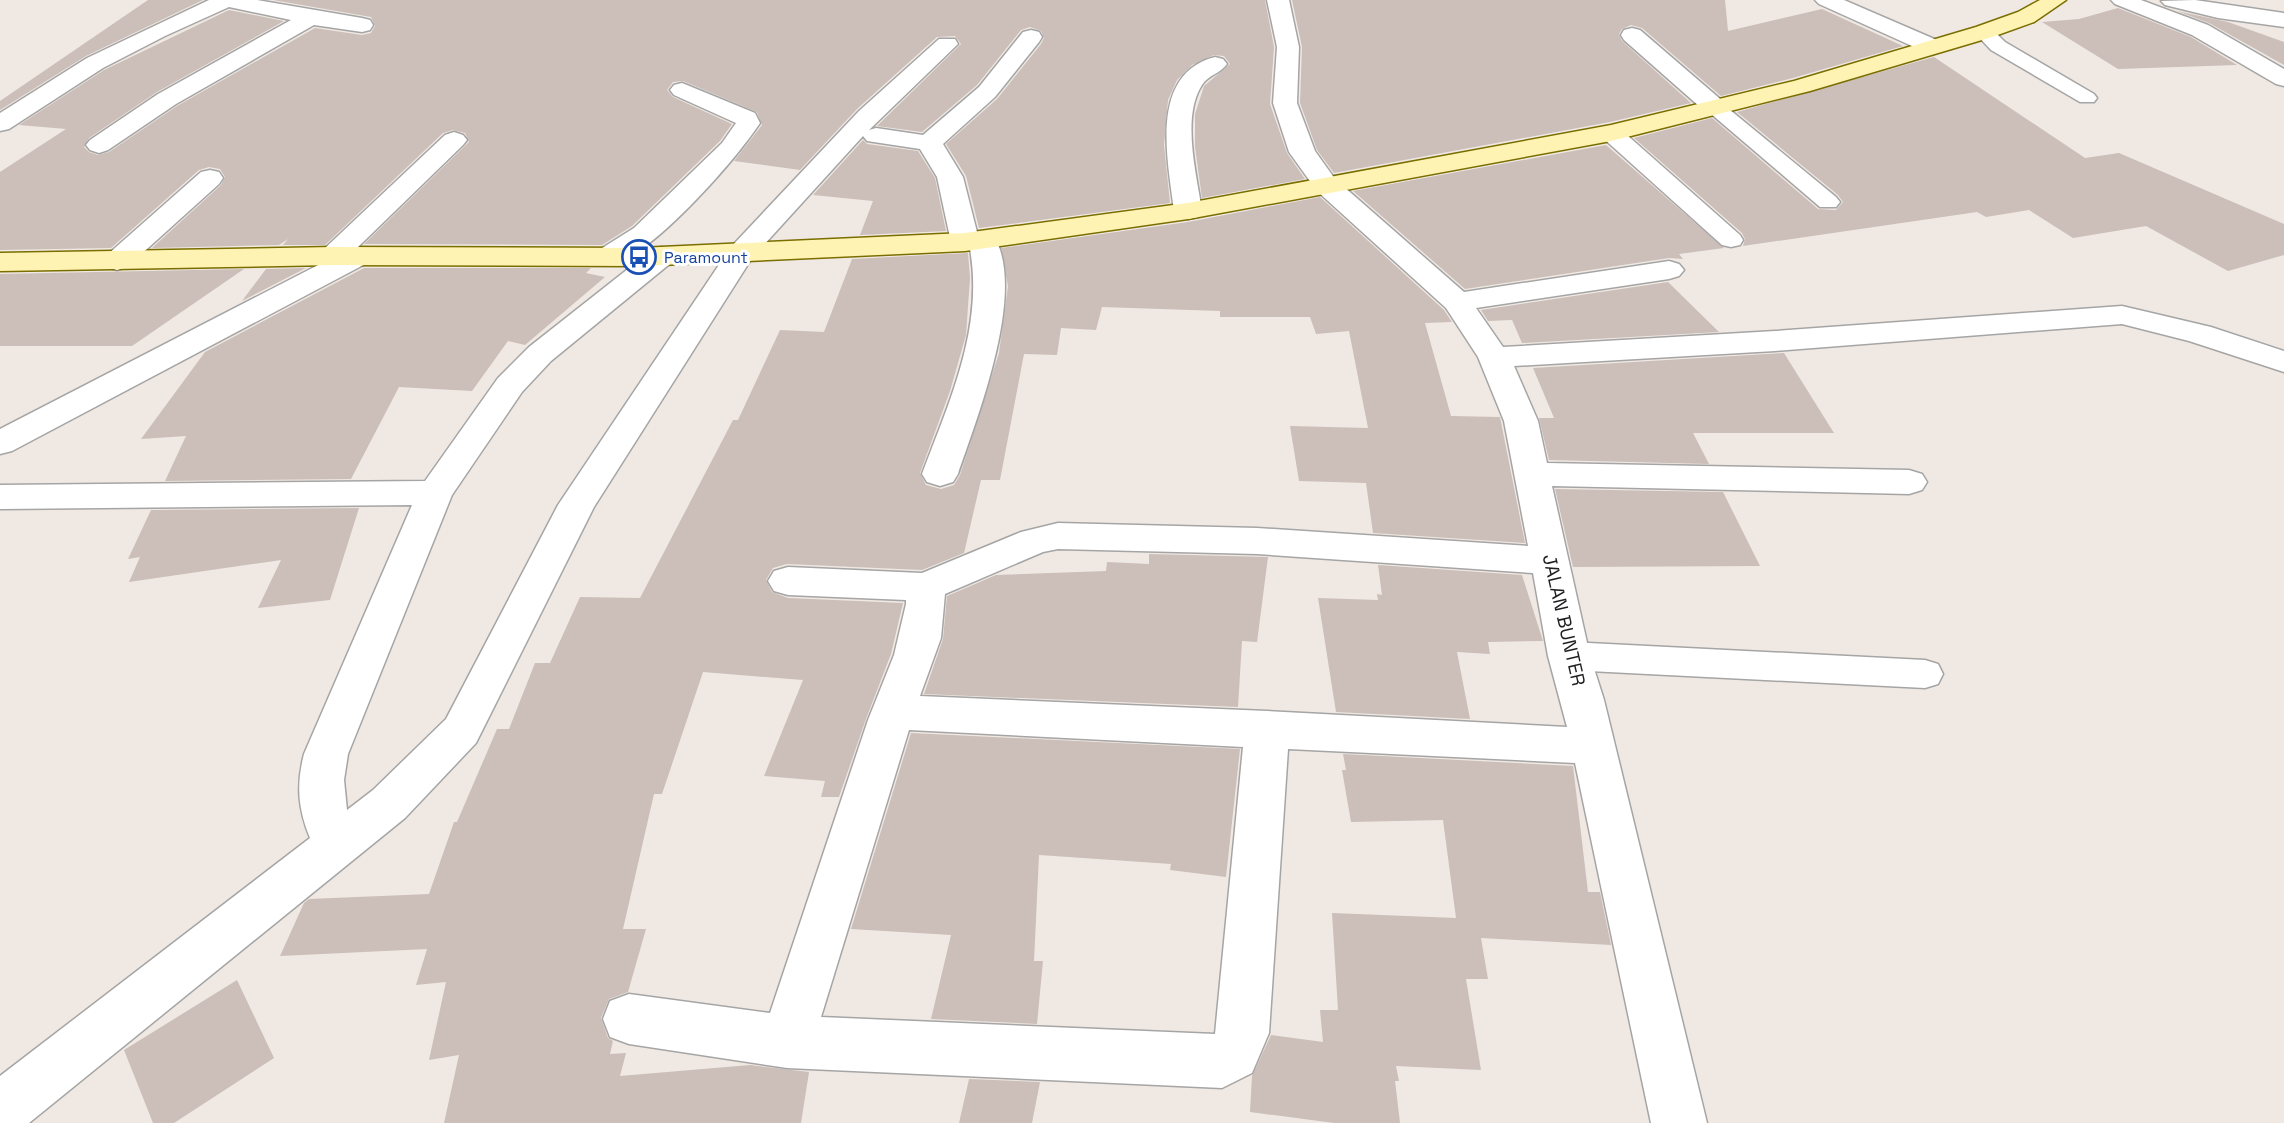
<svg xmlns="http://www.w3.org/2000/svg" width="2284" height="1123" font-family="'Space Grotesk',sans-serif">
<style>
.building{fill:#ccbeb9}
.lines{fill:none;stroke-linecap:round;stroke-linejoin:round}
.service-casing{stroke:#a5a5a5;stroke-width:3}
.minor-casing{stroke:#a5a5a5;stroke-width:3}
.secondary-casing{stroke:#7a6e00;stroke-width:3}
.service{fill:#fff;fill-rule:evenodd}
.minor{fill:#fff;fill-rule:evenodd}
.secondary{fill:#fff3b3;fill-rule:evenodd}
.labels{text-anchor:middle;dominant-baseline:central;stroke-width:6;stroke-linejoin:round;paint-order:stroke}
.far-transit-label{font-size:16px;fill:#164399;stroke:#fff;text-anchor:start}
.street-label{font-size:19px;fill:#1e1e1e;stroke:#fff}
</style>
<rect width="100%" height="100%" fill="#f0e9e3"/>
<path class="building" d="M148,0H203L86,56L0,110V101Z
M273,0H1265L1274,47L1270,104L1287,153L1305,179L1202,198L1195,147V114L1204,86L1230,64L1224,56L1214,55L1192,65L1177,80L1168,100L1164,145L1170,203L979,228L966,176L946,144L997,99L1041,44L1044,38L1041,31L1030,27L1021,30L977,85L922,132L877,126L961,44L955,36L937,37L857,109L800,170L734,161L762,125L757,112L683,81L673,82L667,90L673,97L732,124L720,141L632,226L602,245L364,244L469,142L465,133L453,130L443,133L325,245H283L288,239L279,245L152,248L221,185L225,177L220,169L209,167L199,170L111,248L0,250V172L66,129L19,125L104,70L229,10L284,21L157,92L89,138L84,147L89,152L98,155L109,152L177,106L315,28L362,35L371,33L375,26L371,17Z
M1292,0H1725L1728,31L1822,9L1903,46L1793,78L1721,96L1642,28L1631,25L1622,29L1619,34L1622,41L1691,103L1610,122L1334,173L1317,150L1300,103L1302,47Z
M2118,8L2191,37L2237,65L2118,69L2042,22L2079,19Z
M2177,11L2228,22L2284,42V65L2209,23Z
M1934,57L2085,158L2119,153L2284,224V255L2228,271L2146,226L2073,238L2029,210L1986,217L1977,212L1743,246L1745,239L1742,233L1634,138L1712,118L1818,209L1836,210L1843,202L1838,195L1737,112Z
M863,140L867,144L918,151L935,178L946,231L860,235L873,201L813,195Z
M1606,145L1724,248L1679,254L1683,259L1669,258L1465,289L1353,191Z
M1320,197L1444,310L1452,322L1425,323L1451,416L1500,417L1525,543L1373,533L1366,483L1299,481L1290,426L1368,428L1349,331L1316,334L1310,317H1220V311L1102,307L1096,330L1061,328L1057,355L1024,354L1000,480H981L964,553L922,570L787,564L773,568L766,580L772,592L788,598L903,603L891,654L866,719L839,797H821L825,781L764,776L803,680L703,672L662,794H654L623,929H646L628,992L609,999L601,1018L608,1038L613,1041L610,1054L626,1053L620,1076L750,1065L809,1072L801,1123H444L459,1055L429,1060L446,982L416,985L427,949L280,956L304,903L309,899L429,894L454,822H457L497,729H509L535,663H550L580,597L640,598L733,420H738L780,330L824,332L852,259L968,253L970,278L966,335L950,391L920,473L926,485L941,489L954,485L960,475L999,353L1008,286L1001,248L1188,222Z
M306,268L242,301L266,269Z
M364,268H591L586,273L605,277L525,345L508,341L472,391L399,387L351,479L165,481L186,436L141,439L205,352Z
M244,269L132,346H0V274Z
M1668,282L1719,332L1522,343L1512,320L1488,321L1481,310Z
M1784,353L1834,433H1693L1709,464L1549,460L1539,418H1554L1533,368Z
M1555,489L1723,492L1760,566L1573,567Z
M359,508L330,600L258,608L281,560L129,582L140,557L128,559L151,510Z
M1149,554L1268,557L1257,642L1242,641L1238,707L924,694L943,639L947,596L996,575L1106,571L1107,562L1149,564Z
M1378,565L1522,575L1543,641L1488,642L1490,654L1457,652L1470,719L1336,712L1318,598L1378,600L1377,594L1382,595Z
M911,733L1240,749L1226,877L1170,870L1171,864L1039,855L1034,961H1043L1037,1024L931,1019L951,935L851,929Z
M1343,754L1573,766L1588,892H1600L1611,945L1481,938L1488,979H1466L1481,1070L1396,1066L1399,1081H1395L1400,1123H1334L1250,1112L1252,1076L1271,1035L1323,1042L1320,1010H1338L1332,913L1456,918L1443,820L1351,822L1342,770H1346Z
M237,980L274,1058L174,1123H153L124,1050Z
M969,1079L1040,1082L1032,1123H959Z"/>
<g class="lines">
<g class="service-casing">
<path id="service" d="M1984,26L1991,28L2005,42L2094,94L2097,98L2094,102H2080L1991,50L1974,32Z
M1717,103L1724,105L1836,197L1840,202L1836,207H1820L1710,113L1706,109L1710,105Z
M1611,126L1619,128L1740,235L1743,240L1740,245L1731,247L1722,245L1603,138L1600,133L1603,128Z
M1569,642L1925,660L1938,664L1943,674L1938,684L1925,688L1569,670L1556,666L1551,656L1556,646Z"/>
</g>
<g class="minor-casing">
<path id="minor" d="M209,0H257L362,18L370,20L373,25L370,30L362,32L314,25L176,104L108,150L99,153L90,150L86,145L90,140L158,94L291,20L229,7L165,36L103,68L9,129L0,131V113L87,58Z
M1267,0H1289L1299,47L1297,103L1315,151L1335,179L1464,292L1669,261L1679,264L1684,270L1679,276L1669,279L1476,308L1503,347L1775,331L2122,306L2211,327L2284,351V372L2189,341L2122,324L1775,351L1514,366L1538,421L1547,463L1909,470L1922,474L1927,482L1922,490L1909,494L1552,486L1590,656L1604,700L1707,1123H1651L1575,763L1288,749L1269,1033L1252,1073L1222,1088L787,1068L629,1044L610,1037L603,1019L610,1001L629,994L770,1013L868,720L894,655L906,604V600L788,595L774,591L768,581L774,571L788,567L922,573L1021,532L1058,523L1257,528L1528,546L1504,421L1478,357L1446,308L1317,191L1289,152L1273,103L1277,47ZM1058,549L1257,554L1533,573L1548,656L1567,727L1267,711L920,696L941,638L945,594L1043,552ZM909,730L1243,747L1215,1034L821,1017Z
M1815,0H1844L1939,41L1942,46L1939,51H1923L1819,4Z
M2111,0H2141L2208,25L2284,69V86L2276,84L2192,35L2115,4Z
M2195,0L2284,13V27L2218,18L2165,5L2161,1Z
M1632,28L1640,30L1726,104L1729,109L1726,114L1717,116L1708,114L1624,40L1621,35L1624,30Z
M1031,30L1039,32L1042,37L1039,42L995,97L943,144L963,177L977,232L992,233C1029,287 977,418 958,474L953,482L940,486L927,482L922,474C949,402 984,328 970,249L955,248L951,242L937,177L920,149L867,141L863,136L752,258L594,507L476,743L405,818L29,1123H0V1076L310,838C298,809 296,785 304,754L412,505L0,509V485L425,481L498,378L529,347L652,250L662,247L672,250L677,256L672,262L551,361L522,392L452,495L348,754L344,780L347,810L373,790L446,719L558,505L731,247L859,111L939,39H955L958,44L869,130L876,128L923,135L979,87L1023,32Z
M1215,57L1223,59L1227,64C1220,74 1208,75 1202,85C1181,117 1197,176 1202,211L1198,217L1188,219L1178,217L1174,211C1168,161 1148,74 1215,57Z
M682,83L755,113L760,123C734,162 662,243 620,262C612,265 606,264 599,262L594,256L599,250L634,228L722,143L736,123L674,95L670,90L674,85Z
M454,132L463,135L467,140L463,145L358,247L369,250L374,256L369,262L12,451L0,454V429L324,262L318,256L323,250L445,135Z
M210,170L219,172L223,178L219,184L127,267L117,270L107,267L102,261L107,255L201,172Z"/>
</g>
<g class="secondary-casing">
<path id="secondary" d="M2040,0H2066L2034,22L1992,37L1810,91L1611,141L1188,219L965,251L639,266L333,265L0,271V253L333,247L639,248L965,233L1188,203L1611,125L1794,81L1976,27L2018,12Z"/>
</g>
<use href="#service" class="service"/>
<use href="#minor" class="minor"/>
<use href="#secondary" class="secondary"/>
</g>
<defs>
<g id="bus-ring" transform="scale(1.75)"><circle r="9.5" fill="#fff" stroke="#1a4fb4" stroke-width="1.5"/><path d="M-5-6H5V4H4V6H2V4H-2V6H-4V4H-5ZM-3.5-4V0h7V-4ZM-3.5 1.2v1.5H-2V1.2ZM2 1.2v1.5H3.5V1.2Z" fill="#1a4fb4"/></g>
</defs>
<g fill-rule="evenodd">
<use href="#bus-ring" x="639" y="257"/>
</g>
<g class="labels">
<g class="far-transit-label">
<text x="664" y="257">Paramount</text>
</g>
<g class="street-label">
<text transform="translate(1564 620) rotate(77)">JALAN BUNTER</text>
</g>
</g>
</svg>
